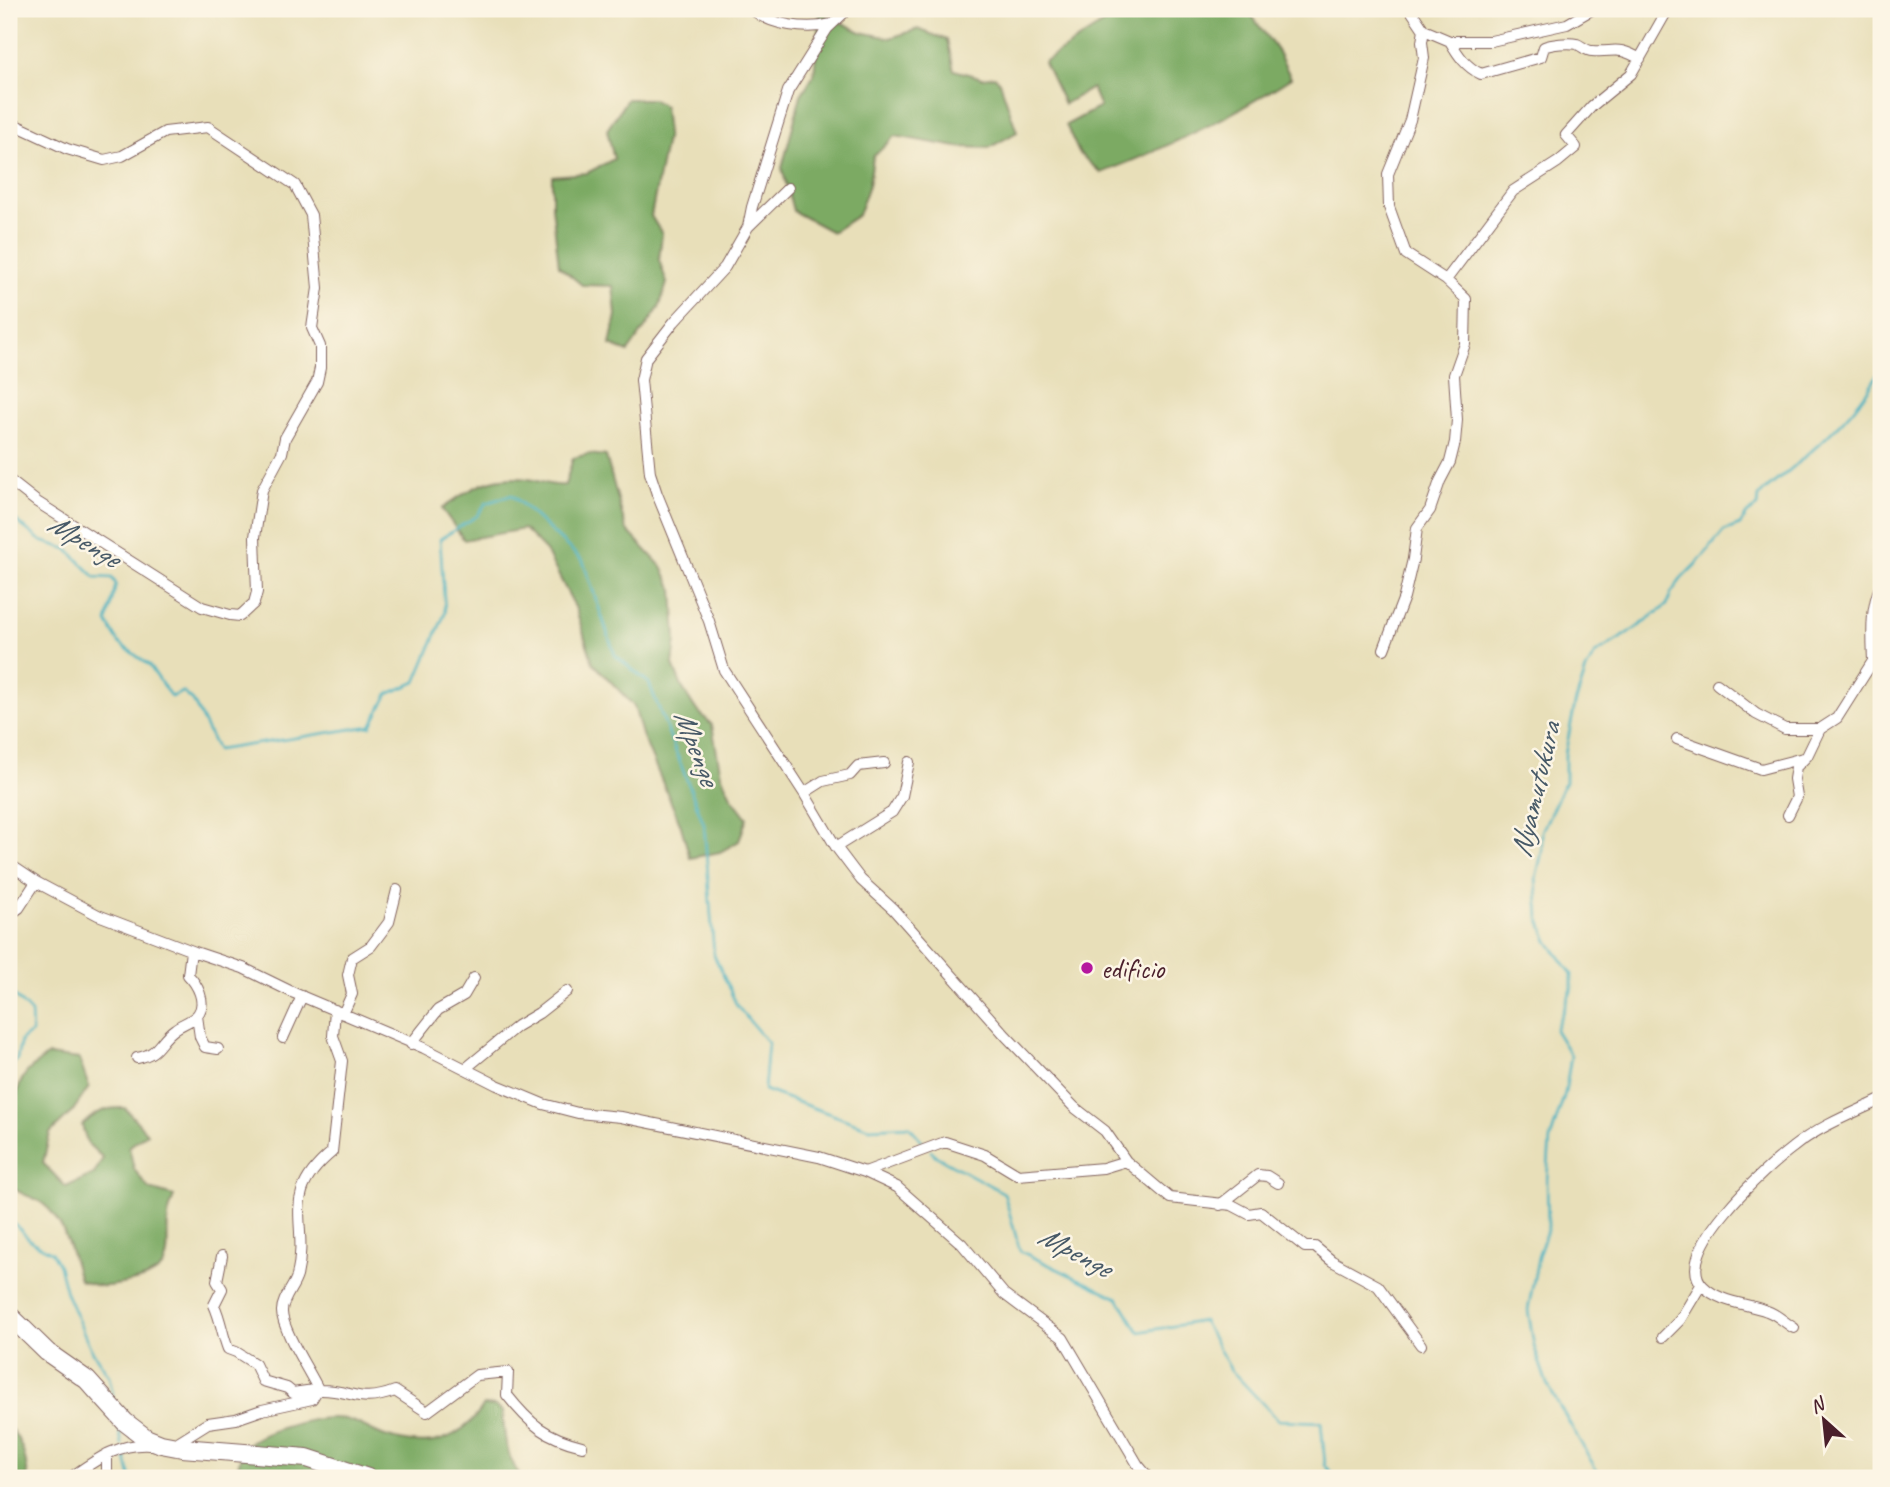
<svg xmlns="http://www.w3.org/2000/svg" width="1890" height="1487" font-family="Caveat,sans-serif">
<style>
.forest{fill:#7caa63;stroke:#636447;stroke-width:2}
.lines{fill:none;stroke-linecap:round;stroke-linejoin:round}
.stream{stroke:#43b0c0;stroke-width:2.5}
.street-casing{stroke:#81625d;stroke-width:12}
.highway-casing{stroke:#81625d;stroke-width:20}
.street{stroke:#fff;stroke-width:10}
.highway{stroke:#fff;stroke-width:18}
.poi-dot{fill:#b5179e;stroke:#fcf5e5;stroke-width:2.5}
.labels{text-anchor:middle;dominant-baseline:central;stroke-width:5;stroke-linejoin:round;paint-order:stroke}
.poi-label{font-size:28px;fill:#4a1f2b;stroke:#fcf5e5;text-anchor:start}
.water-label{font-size:30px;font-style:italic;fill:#475967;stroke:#fcf5e5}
</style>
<rect width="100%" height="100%" fill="#fcf5e5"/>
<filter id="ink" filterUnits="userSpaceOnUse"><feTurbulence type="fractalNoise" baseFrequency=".0143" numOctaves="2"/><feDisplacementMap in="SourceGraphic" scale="14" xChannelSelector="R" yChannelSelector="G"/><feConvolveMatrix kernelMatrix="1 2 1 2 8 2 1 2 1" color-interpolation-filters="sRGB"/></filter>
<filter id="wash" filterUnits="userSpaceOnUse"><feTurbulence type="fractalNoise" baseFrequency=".00686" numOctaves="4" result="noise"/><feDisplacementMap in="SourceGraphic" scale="28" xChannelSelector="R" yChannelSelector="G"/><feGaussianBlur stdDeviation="1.57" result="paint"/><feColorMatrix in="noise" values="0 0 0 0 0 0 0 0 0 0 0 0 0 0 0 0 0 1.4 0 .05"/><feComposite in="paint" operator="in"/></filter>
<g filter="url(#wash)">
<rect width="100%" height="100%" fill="#e8dfb9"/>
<path class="forest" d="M1126,9H1247L1278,52L1291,78C1233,116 1166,148 1101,173L1079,153L1066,125L1100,107L1092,88L1064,104L1044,62Z
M820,12L861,32L890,38L918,29L947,40L954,70L983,78L995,76L1001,85L1017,132L989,148L957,147L895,136L873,157L869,185L858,215L832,232L793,211L782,168L801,95L814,74Z
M627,99H652L664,106L667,134L651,216L662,234L659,260L667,283L659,308L628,352L610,345L616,315L613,286L582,285L559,266L552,206V176L587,173L614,159L607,130Z
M588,454L606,456L626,529L662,567L673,589L676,640L673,665L682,687L695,708L712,725L721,775L732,798L747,818L739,841L720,852L690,858L680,823L642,735L634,706L593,663L575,607L546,551L524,529L464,540L442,509C470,488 492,474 528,479C541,481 552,487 565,485L573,458Z
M48,1055L79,1059L89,1087L72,1112L50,1133L43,1163L66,1187L94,1174L103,1158L87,1143L82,1125C96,1112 106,1107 125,1108L147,1133L129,1147L134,1169L149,1189L174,1196C172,1202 169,1210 168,1217C165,1253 178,1271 131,1282C106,1287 103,1289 79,1280C71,1254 65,1220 42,1203C32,1196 16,1194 10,1183C1,1165 13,1094 24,1076C29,1068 41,1061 48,1055Z
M484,1405L495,1406L503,1412C504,1437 506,1458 522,1478H238C235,1472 237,1469 239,1463C240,1459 242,1451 244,1448C258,1431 314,1417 335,1418C354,1418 368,1430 385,1436C399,1441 419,1444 433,1442C454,1438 474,1423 484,1405Z
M9,1427C23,1442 26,1459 28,1478H9Z"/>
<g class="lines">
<path class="stream" d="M9,515L41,541L67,549L95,577L112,578L116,584L107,622L119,643L149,665L171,697L183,692L193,701L217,750L371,726L388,694L416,682L445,613L440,539L477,516L486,503L512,495L583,561L615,655L649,683L704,824L714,955L737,1006L768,1043L764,1090L869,1128L909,1126L927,1146
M9,990L31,1013L32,1032L21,1040L17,1059L9,1069
M931,1151L936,1156L1004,1193L1020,1251L1118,1298L1139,1332L1203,1321L1231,1370L1278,1420L1321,1422L1325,1465L1337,1478
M9,1212V1218L32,1242L51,1252L59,1266L66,1293L91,1349L109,1376L113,1395
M119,1427L122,1445
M124,1451L131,1478
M1601,1478L1547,1384L1534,1346L1528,1310L1538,1257L1548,1227L1547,1180L1550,1140L1565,1093L1571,1056L1555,1030L1572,989V974L1548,941L1539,917L1536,878L1542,852V831L1565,782V754L1575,704L1586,670L1595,654L1635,629L1667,605L1671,593L1682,578L1699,561L1724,531L1740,525L1747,514L1758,506L1759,497L1764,491C1802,461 1862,411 1881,367"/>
</g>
</g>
<g filter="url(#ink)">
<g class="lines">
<g class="street-casing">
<path id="street" d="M752,9C770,26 808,30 831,24
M848,9L827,29L788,91L752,207L748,227L725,267L674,322L646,358L641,380L650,473L657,494L709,621L724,670L804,793L836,847L861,880L893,909L1006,1036L1074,1107L1105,1131L1126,1161L1170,1198L1232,1205L1249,1214L1261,1212L1305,1247H1315L1332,1261L1378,1286L1421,1345
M1424,30L1450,41H1491L1567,24L1593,9
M1450,41C1458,55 1466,67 1481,74L1541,57L1544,47C1551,44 1569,42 1577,44C1582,46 1586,51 1592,51C1614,53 1617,45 1640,59
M9,122L67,149L104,160L122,156L165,132L208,127L295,185L311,215L318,288L312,328L320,346V368L317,382L285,438L282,453L262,490L255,537L257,592L254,603L240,616L230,615L202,607L37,502L9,480
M748,227L788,188
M1446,280L1513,191L1558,162L1576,147L1566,135L1592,106L1631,74L1668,9
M1384,649L1404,597L1413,559L1417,528L1430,510L1440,481L1450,462L1455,442L1457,420L1454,375L1465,344L1466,299L1446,280L1406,254L1389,207L1388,174L1410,120L1424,58L1422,42L1424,30L1410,9
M1873,661C1872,635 1870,608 1881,585
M1717,684L1756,714L1785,729H1820
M1677,739L1761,769L1803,758
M804,793L823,781L850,775L858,766L884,763
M1788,815L1797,797L1794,779L1796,767L1807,756L1820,729L1837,718L1873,661L1881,657
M836,847L892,812L902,796L909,762
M9,864L36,882L98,915L195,952L243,968L294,993L424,1048L497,1085L543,1104L578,1113L621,1117L819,1157L865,1172L897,1187L962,1244L1004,1294L1063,1338L1138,1465L1149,1478
M9,915L19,908L36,882
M343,1014L352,994L348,975L352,958L371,946L389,922L397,890
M197,1016L200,1037L205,1047L218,1049
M283,1038L302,996
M411,1044L438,1010L464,995L474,978
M137,1058C160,1054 158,1041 175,1029C181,1024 193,1021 198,1014C207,1002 197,984 188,975L191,951
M465,1069L517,1026L539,1013L567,991
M865,1172L945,1142L985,1155L1018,1175L1103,1168L1126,1161
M1220,1205L1258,1175L1267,1176L1278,1183
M222,1256L217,1281L222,1289L214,1305C221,1320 222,1334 228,1349L236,1352L255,1364L263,1381L287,1388L293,1393C299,1392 313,1390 319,1390C352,1389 358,1405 395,1391L427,1412L477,1375L508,1372L507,1395C530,1424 545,1437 582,1446
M1794,1328C1785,1323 1777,1314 1767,1311C1746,1303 1720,1303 1703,1286C1670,1253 1767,1167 1792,1148C1818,1127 1851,1114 1881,1100
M1663,1337L1680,1320L1701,1285
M173,1445L208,1423L236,1419L262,1410L312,1399L318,1389C310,1372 281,1328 282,1311C282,1299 294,1287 297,1276C310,1221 278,1197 332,1152L342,1061L333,1036L335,1010
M70,1478C96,1460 119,1442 151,1445
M107,1478V1454"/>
</g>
<g class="highway-casing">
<path id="highway" d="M9,1315L47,1352L87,1380L125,1422L146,1438L161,1444L182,1448L307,1458L368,1478"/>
</g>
<use href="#street" class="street"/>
<use href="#highway" class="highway"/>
</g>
</g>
<circle class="poi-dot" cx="1087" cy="968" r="7"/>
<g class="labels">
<g class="poi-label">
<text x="1101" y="968">edificio</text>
</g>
<g class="water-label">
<text transform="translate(84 540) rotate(31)">Mpenge</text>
<text transform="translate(697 747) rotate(69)">Mpenge</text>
<text transform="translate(1535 790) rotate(-77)">Nyamutukura</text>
<text transform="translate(1075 1251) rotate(28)">Mpenge</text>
</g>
</g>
<rect width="1890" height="1487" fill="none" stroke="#fcf5e5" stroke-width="35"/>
<g transform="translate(1824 1420) rotate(333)" stroke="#fcf5e5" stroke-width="5" paint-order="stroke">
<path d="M0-5L12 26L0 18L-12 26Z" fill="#4a1f2b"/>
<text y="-10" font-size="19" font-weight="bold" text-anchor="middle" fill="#4a1f2b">N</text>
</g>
</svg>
